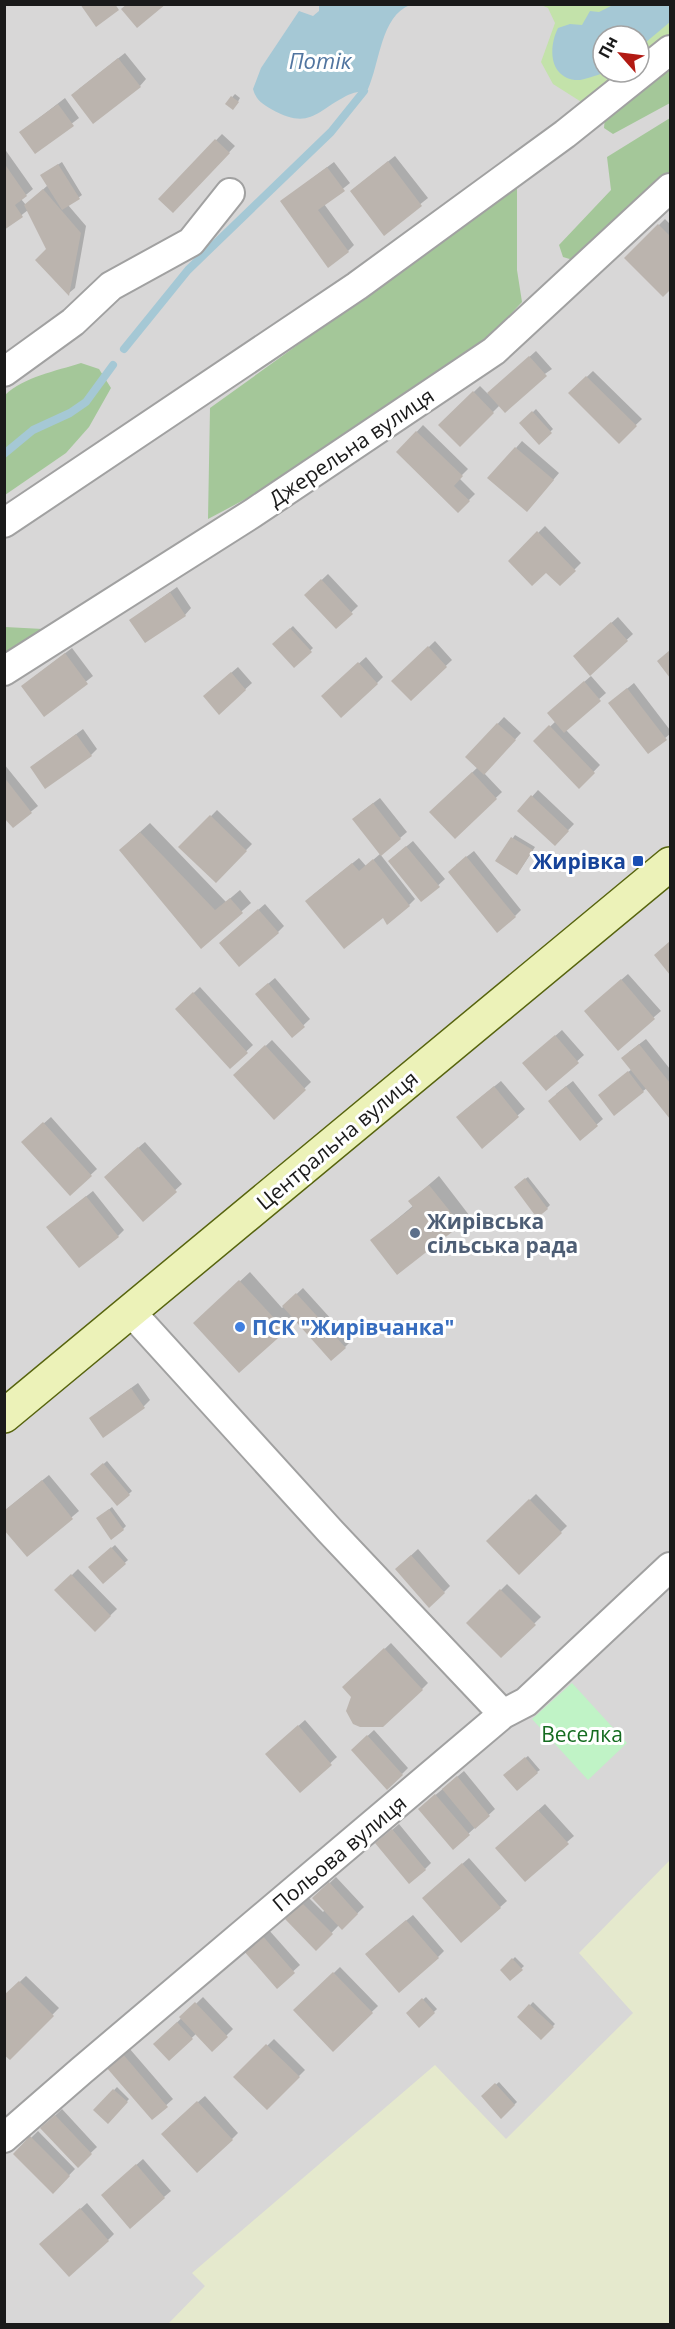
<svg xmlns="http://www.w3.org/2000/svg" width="675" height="2329" font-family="'Open Sans',sans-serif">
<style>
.residential{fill:#d8d7d7;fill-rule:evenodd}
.farmland{fill:#e5e9cd}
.grass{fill:#c3e2aa}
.forest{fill:#a4c799}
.park{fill:#c0f3c6}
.water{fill:#a5c8d5}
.shadow{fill:#0003}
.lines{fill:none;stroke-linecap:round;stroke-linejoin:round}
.stream{stroke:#a5c8d5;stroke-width:8}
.building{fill:#bbb4ae}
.street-casing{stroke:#a1a1a1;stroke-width:32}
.secondary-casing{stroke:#57640e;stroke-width:36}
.street{stroke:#fff;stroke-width:28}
.secondary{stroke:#ecf2b8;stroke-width:33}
.transit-dot{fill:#1a4fb4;stroke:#fff;stroke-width:2}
.service-dot{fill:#5c6f8a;stroke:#fff;stroke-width:2}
.shop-dot{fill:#3f7fe0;stroke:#fff;stroke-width:2}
.labels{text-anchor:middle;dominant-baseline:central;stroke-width:6;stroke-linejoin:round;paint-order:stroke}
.street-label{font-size:21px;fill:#1a1a1a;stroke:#fff}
.transit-label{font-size:21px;font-weight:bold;fill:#164399;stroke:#fff;text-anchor:end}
.service-label{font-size:21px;font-weight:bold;fill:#4e5e75;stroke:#fff;text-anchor:start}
.shop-label{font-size:21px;font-weight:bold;fill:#366cbe;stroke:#fff;text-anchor:start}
.park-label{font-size:21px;fill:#156c20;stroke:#fff}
.water-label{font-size:22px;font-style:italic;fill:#5175a0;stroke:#fff}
</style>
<rect width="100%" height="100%" fill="#ebe8e1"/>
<path class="residential" d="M5,5H670V2048L364,2324H5ZM603,36H639V72H603Z"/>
<path class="farmland" d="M670,1860V2324H168L205,2286L192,2273L435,2065L506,2139L633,2013L579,1953Z"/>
<path class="grass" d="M541,5H670V35L639,59V36H603V72H623L583,103L553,84L541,62L555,23L548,8Z"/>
<path class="forest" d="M670,62V103L613,134L604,128L605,116Z
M670,118V180L573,260L563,257L559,245L611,190L607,157Z
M517,187V270L522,302L494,332L293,474L208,519L210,408Z
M81,363L99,369L111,388L89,427L66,453L5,495V395C24,377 56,371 81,363Z
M5,627L43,629L5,654Z"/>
<path class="park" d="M572,1683L627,1743L588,1780L532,1719Z"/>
<path class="water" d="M319,5H410C381,16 380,62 368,89C361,92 353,92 346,96C314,113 309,130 271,109C262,104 256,100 253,89L261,68L299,11L313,16L319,11Z
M613,5H670V22L639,48V36H603L604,73C596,75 583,81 575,80C548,76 549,46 558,28L570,24L582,25L590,11L599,12Z"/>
<path class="shadow" d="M125,53L146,79L140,86L79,89Z
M235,94L240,98L236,105L227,103Z
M65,98L79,118L35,152L21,132Z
M222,134L235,146L173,211L160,199Z
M4,148L33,189L21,199L26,205L48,185L45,173L62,162L82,195L68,205L86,226L75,288L69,293L28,210L4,229Z
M395,156L428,198L384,233L351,191Z
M334,162L350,183L324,204L354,245L348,251L282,201Z
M665,219L670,224V287L663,295L626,258Z
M536,351L552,369L500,405L460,445L440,425L480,386L488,394Z
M593,371L642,419L619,441L570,393Z
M536,409L553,429L539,442L522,423Z
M423,425L468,469L459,478L475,494L458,511L398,452Z
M522,441L559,473L533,504L516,448Z
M545,526L581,563L560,584L546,571L510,561Z
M328,574L358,606L336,627L306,595Z
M177,587L191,608L185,615L131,620Z
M618,617L633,634L590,674L581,650Z
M293,626L313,648L294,666L274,644Z
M435,641L452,660L411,699L394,681Z
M72,648L93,676L45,714L30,680Z
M366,657L383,677L377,683L330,690Z
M238,667L252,683L219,713L211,690Z
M591,676L606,693L565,729L600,765L579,787L535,741L556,721L555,707Z
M634,683L670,730V734L648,752L617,697Z
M504,717L521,733L484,773L502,792L455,837L431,812L478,767L467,757Z
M83,729L97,749L91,755L32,767Z
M4,764L38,806L13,826L4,815Z
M538,790L574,824L555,844L519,811Z
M380,798L407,832L400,838L360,813Z
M217,810L252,844L216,881L181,847Z
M150,823L226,902L240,890L251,903L202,946L130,841Z
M515,835L535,847L520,870L497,861Z
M413,841L445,879L422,900L396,855Z
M474,851L521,910L515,916L456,865Z
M380,854L415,899L409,905L313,895L359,858L366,866Z
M265,904L284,926L278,932L227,937Z
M628,974L661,1011L618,1048L592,1005Z
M275,978L310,1019L292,1036L263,988Z
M200,987L253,1045L230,1067L177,1009Z
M562,1030L584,1055L546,1089L531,1057Z
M646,1039L670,1069V1117L647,1088L643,1091L600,1095L632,1069L629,1052Z
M272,1040L311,1082L274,1118L235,1075Z
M501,1081L525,1109L482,1146L464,1111Z
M573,1081L603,1119L580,1139L556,1094Z
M51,1117L97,1169L70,1194L23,1142Z
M145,1142L182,1184L143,1219L112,1170Z
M439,1176L469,1215L460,1224L372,1240L414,1205L410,1201Z
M528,1177L550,1205L547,1208L518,1184Z
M93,1191L124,1230L118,1236L55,1221Z
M250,1272L282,1308L303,1288L351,1341L345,1347L295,1319L240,1371L205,1314Z
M138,1383L150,1400L144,1406L98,1412Z
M107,1461L132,1491L118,1504L92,1474Z
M49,1475L79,1511L27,1555L4,1511Z
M536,1494L567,1526L519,1573L488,1541Z
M112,1507L126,1526L123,1529L101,1516Z
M115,1545L128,1560L103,1582L90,1567Z
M418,1549L450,1586L444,1592L403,1563Z
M78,1569L117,1609L95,1630L57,1590Z
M507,1584L541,1617L501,1656L468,1623Z
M391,1643L428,1683L422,1689L352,1697L344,1687Z
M305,1720L337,1757L300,1791L274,1748Z
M374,1730L408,1768L402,1774L359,1744Z
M528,1756L540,1770L537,1772H508Z
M464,1771L495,1809L453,1848L426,1803Z
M545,1804L574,1836L567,1842H503Z
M399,1824L431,1863L425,1869L384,1837Z
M469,1858L507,1901L461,1941L430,1892Z
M336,1877L364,1907L342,1928L339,1925L316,1949L287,1919L309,1898L323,1912L325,1910L314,1898Z
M413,1915L444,1951L438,1957L373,1948Z
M268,1929L300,1965L277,1986L245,1950Z
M515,1957L524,1966L510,1979L502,1970Z
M340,1967L378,2006L333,2049L296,2010Z
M26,1976L59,2008L10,2058L4,1997Z
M203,1997L233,2029L212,2050L197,2033L169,2059L155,2044Z
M426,1997L437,2009L419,2026L408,2013Z
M533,2002L555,2024L541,2038L519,2017Z
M274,2039L305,2070L267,2108L236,2077Z
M129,2048L173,2099L152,2118L108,2067Z
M499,2082L517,2102L501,2117L483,2096Z
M117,2087L129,2099L108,2122L95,2110Z
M205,2096L238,2133L232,2139L169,2127Z
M62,2109L97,2147L78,2165L42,2128Z
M38,2131L75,2169L53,2192L15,2154Z
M143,2159L171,2191L130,2226L109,2189Z
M87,2203L114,2234L108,2240L48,2238Z"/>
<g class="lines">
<path class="stream" d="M124,349L188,270L331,132L364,91
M4,454L33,430L70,413L86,402L113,365"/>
</g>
<path class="building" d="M80,4H115L119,10L96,27Z
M127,4H166L137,28L121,9Z
M118,58L141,87L93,124L71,95Z
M231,96L239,102L233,110L225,104Z
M58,104L74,126L35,154L19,132Z
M215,139L230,153L173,213L158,199Z
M388,161L422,206L384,236L350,191Z
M4,163L27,196L15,205L23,217L4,230Z
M58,164L80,199L62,210L40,175Z
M327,167L345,191L318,210L349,252L328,268L280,201Z
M43,189L81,233L69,296L35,260L46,249L24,205Z
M658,224L670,236V290L663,297L624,258Z
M529,356L547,376L505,413L487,393Z
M586,376L637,426L619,444L568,393Z
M473,391L494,413L460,447L438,425Z
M532,411L552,433L539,445L519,423Z
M416,431L463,476L454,486L470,501L458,513L396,452Z
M515,447L554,480L527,512L487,478Z
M537,531L576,571L560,586L546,573L532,586L508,561Z
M321,579L353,614L336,629L304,595Z
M170,592L186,616L145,643L129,620Z
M611,622L628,641L590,676L573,656Z
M290,628L312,652L294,668L272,644Z
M428,646L447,667L411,701L391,681Z
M670,650V678L657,661Z
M65,653L88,684L44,717L21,686Z
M358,662L378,684L341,718L321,696Z
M231,672L246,690L219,715L203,696Z
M584,681L601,701L564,733L547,713Z
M627,688L667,740L648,754L608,703Z
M497,723L516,740L484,775L465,757Z
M549,725L595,773L579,789L533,741Z
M76,734L92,756L45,789L30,767Z
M472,772L497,799L455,839L429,812Z
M4,777L32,813L13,828L4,818Z
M531,795L569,831L555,846L517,811Z
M373,803L401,839L381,856L352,819Z
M210,815L247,851L216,883L178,847Z
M140,832L215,910L230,898L243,913L201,949L119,850Z
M511,837L533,850L517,875L495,861Z
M406,846L440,887L421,902L388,861Z
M466,856L516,917L497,933L448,872Z
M373,859L410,906L387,925L383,918L344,949L305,901L352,863L359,871Z
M258,909L279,933L239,967L219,943Z
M670,941V975L654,955Z
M621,979L655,1019L618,1051L584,1011Z
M268,983L305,1027L292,1038L255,994Z
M193,992L248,1053L230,1069L175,1009Z
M555,1035L579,1063L546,1091L522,1063Z
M639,1044L670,1083V1119L621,1058Z
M265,1045L306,1090L274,1120L233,1075Z
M628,1071L644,1092L614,1116L598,1095Z
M494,1086L519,1117L482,1149L456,1117Z
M566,1086L598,1126L580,1141L548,1101Z
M43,1122L92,1176L70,1196L21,1142Z
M138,1147L177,1192L143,1222L104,1177Z
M525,1178L548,1209L537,1218L514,1187Z
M429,1185L461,1225L397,1275L370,1240L413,1207L408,1201Z
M86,1196L119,1237L79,1268L46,1227Z
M239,1280L286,1331L239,1373L193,1323Z
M296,1293L346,1348L331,1361L282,1306Z
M131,1388L145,1408L103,1438L89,1418Z
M103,1463L130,1495L117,1506L90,1474Z
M42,1480L73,1519L27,1557L4,1530V1511Z
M529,1499L562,1533L519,1575L486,1541Z
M109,1509L124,1530L111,1540L96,1518Z
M111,1547L126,1564L103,1584L88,1567Z
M411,1555L445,1593L429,1608L395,1569Z
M71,1574L111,1616L95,1632L54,1590Z
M500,1589L536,1625L501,1658L466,1623Z
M384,1648L423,1690L383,1727H360L353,1724L346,1711L351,1697L342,1687Z
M298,1725L332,1765L300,1793L265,1754Z
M367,1735L403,1775L387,1790L351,1750Z
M525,1757L538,1773L517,1791L503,1775Z
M457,1776L490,1816L475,1829L442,1789Z
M435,1794L470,1835L453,1850L418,1809Z
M538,1810L569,1844L525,1882L495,1848Z
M392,1829L426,1870L409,1884L375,1843Z
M462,1863L501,1908L461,1943L422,1898Z
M329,1882L358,1914L342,1930L312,1898Z
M302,1903L333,1934L316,1951L285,1919Z
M406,1920L439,1958L399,1993L365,1954Z
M261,1934L295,1973L277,1989L243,1950Z
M512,1958L523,1970L510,1981L500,1970Z
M333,1972L373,2013L333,2052L293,2010Z
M19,1981L54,2016L10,2060L4,2055V1995Z
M422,1998L435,2013L419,2028L406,2013Z
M195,2002L228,2037L212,2052L179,2017Z
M529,2004L554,2027L541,2040L517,2017Z
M177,2022L193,2039L169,2061L153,2044Z
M266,2044L300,2077L267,2110L233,2077Z
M122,2053L168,2107L152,2120L106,2067Z
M495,2083L515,2105L501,2119L481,2096Z
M113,2089L128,2102L108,2124L93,2110Z
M197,2101L233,2140L197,2173L161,2134Z
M55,2115L92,2154L78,2168L40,2128Z
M30,2136L70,2176L53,2194L13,2154Z
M136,2164L165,2198L130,2229L101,2195Z
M80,2208L109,2241L69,2277L39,2244Z"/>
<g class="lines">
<g class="street-casing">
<path id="street" d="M4,372L73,322L111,286L191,242L230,193
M4,523L357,286L565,134L670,50
M4,671L253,513L494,351L670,188
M131,1312L330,1531L503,1714
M4,2138L81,2071L503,1714L526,1702L670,1567"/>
</g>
<g class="secondary-casing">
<path id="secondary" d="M4,1416L670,864"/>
</g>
<use href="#street" class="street"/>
<use href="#secondary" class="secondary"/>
</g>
<rect class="transit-dot" x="632" y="855" width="12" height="12" rx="3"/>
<circle class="service-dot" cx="415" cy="1233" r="6"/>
<circle class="shop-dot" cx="240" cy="1327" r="6"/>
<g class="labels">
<g class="street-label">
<text transform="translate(351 447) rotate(-34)">Джерельна вулиця</text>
<text transform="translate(337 1140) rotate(-40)">Центральна вулиця</text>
<text transform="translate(339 1853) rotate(-40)">Польова вулиця</text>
</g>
<g class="transit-label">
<text x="626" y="861">Жирівка</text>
</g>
<g class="service-label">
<text x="427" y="1221">Жирівська<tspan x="427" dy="24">сільська рада</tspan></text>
</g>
<g class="shop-label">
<text x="252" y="1327">ПСК "Жирівчанка"</text>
</g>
<g class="park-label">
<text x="582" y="1734">Веселка</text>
</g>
<g class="water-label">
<text x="320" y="60">Потік</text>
</g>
</g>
<rect width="675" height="2329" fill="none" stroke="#1a1a1a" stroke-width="12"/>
<g transform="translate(621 54) rotate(298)"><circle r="28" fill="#ffffff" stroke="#a3a3a3" stroke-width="1.5"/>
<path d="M0-4.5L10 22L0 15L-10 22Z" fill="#b21a13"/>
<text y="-9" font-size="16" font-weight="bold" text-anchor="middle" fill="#1a1a1a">Пн</text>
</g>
</svg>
